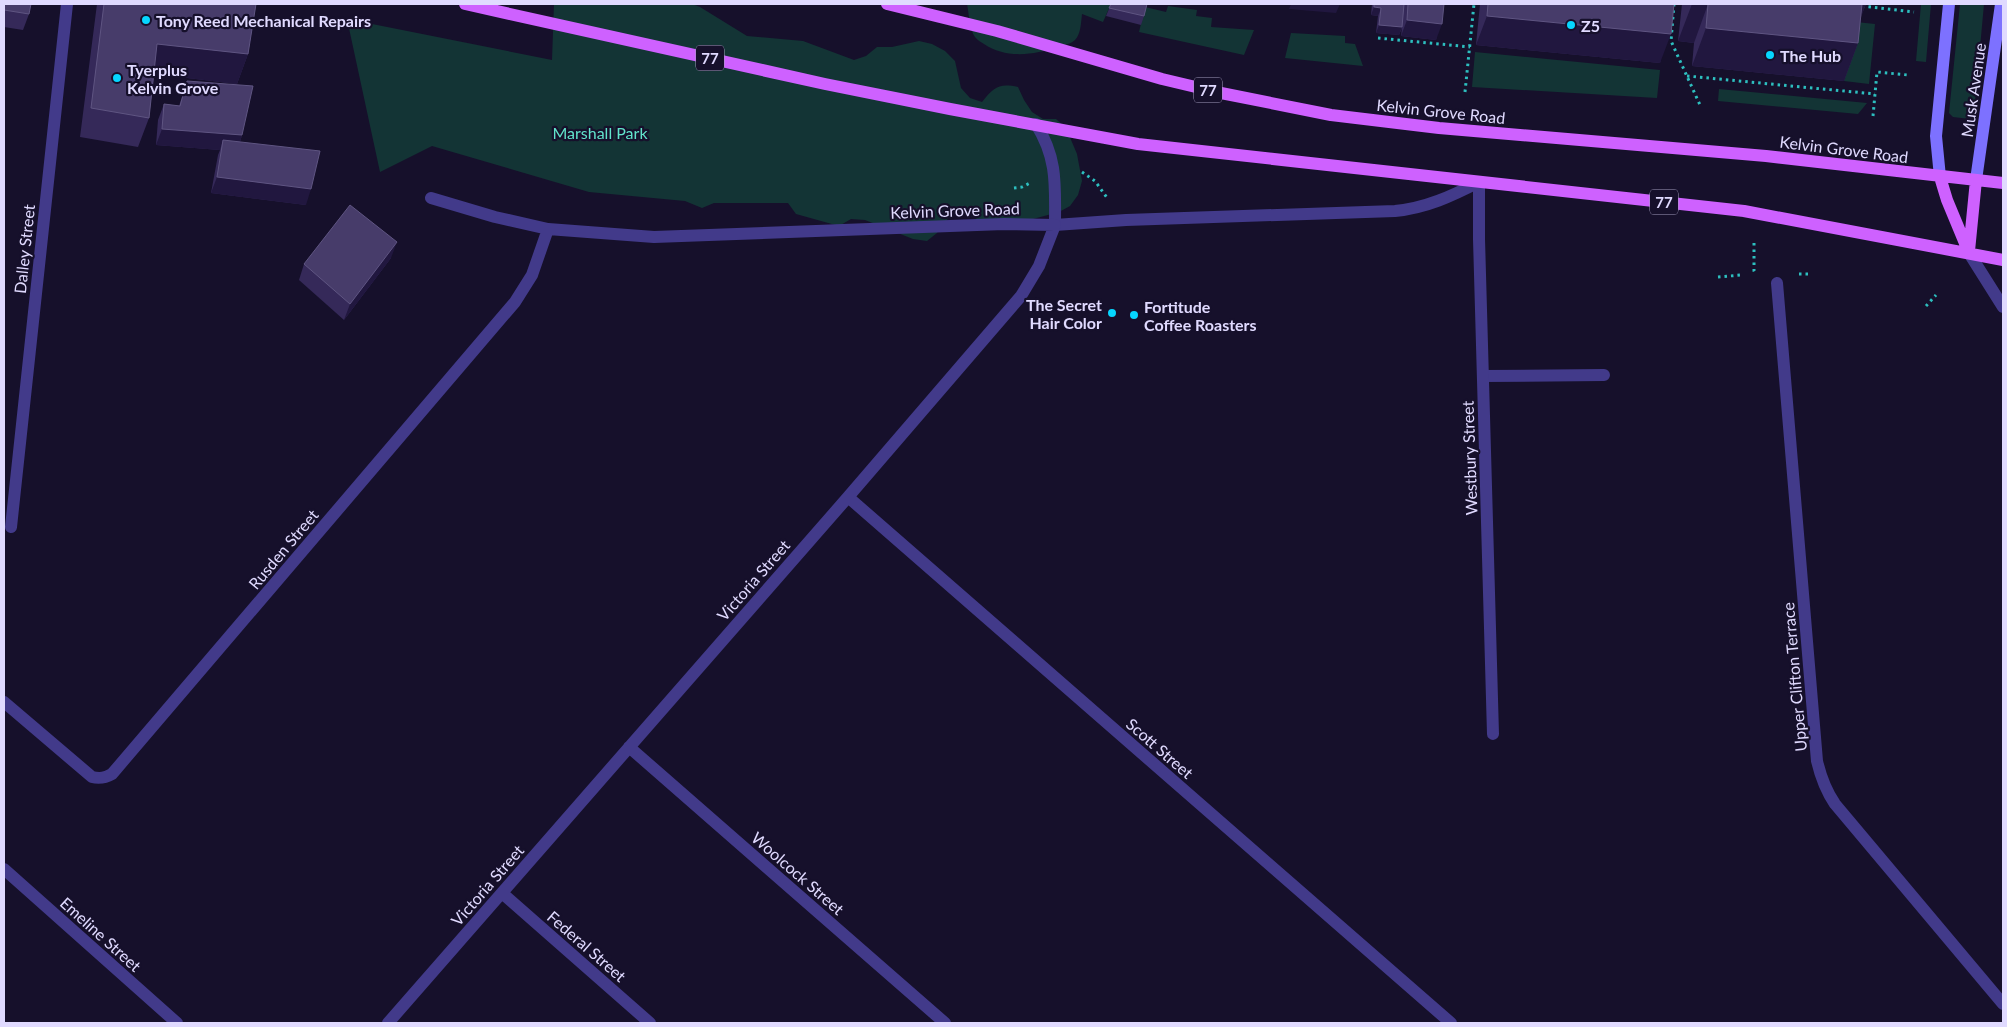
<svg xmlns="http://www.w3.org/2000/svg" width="2007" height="1027" font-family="Lato,sans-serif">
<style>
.green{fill:#133435}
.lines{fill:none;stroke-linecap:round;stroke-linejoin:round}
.path{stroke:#2dbfbf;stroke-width:3;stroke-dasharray:2.5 4;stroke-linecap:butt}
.lane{stroke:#423a8a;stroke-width:12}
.street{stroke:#423a8a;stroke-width:12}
.secondary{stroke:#7d71ff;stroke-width:12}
.primary{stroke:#ce61ff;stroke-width:12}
.wall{fill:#352959}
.shaded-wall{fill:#21173f}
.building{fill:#473c6a;stroke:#5f5582}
.poi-dot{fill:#06d6ff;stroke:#16102b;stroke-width:2}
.labels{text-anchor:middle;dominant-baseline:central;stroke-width:4.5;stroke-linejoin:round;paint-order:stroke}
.shield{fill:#16102b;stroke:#a39dbf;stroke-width:1}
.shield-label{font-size:15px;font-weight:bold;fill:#e0daff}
.poi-label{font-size:16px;font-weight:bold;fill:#e0daff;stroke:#16102b;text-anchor:start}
.street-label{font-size:16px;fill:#e0daff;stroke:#16102b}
.park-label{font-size:16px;fill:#61e3cb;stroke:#16102b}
</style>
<rect width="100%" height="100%" fill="#16102b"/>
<path class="green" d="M554,4H692L700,7L747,36L803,41L854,60L866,56L877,47H892L919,41L932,44L945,51L955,61L961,88L970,98L982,102C994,87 999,83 1018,87L1024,100L1032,112L1043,119H1056L1066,128L1077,154L1082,181L1078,195L1070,206L1059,212L1033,219H977L965,213L953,212L937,233L927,241L913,239L865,220L851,219L839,226L796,214L788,203H714L702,208L685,201L589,192L432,146L380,172L347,19L552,60Z
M967,4H1111L1103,22L1082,14C1081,22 1081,34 1075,40C1071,44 1064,45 1058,47C1034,55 1006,59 984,44C981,42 977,40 975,37C969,29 969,13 967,4Z
M1921,4H1931L1926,62L1916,61Z
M1960,4H1984L1974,113L1970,119L1953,117L1949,113Z
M1168,6L1197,10L1196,16L1212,18L1211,27L1254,30L1244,55L1139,32L1145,7L1166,12Z
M1856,22L1875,24L1869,84L1844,81L1850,30Z
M1291,33L1345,36V43L1355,44L1363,66L1285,58Z
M1475,52L1660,70L1657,98L1472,87Z
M1719,89L1867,103L1858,114L1718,101Z"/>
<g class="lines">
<path class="path" d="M1674,4L1671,41L1700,105
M1862,6L1914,12
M1378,38L1470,47
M1687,76L1875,94
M1465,92L1474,4
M1873,116L1877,72L1908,75
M1082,172L1095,181L1108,199
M1014,188L1022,187L1030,183
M1754,243V271L1756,275
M1799,274H1811
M1718,277L1741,275
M1926,306L1936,295"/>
<path class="lane" d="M1036,124C1058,159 1055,186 1055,225L1126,220L1395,211C1426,208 1452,196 1479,182
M1483,376L1604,375"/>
<path class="street" d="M1479,182V239L1493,734
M1969,253L2003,307
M1777,283L1817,761C1821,778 1826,791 1835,804L2003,1004
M848,497L1451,1023
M11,527L67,4
M4,702L92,777C100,779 105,778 112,774L515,302L532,275L548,229
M629,747L945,1023
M4,869L177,1023
M502,893L650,1023
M388,1023L848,497L1021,296L1039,266L1055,225L1004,224L654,237L548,229L495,217L431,198"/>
<path class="secondary" d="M1940,177L1936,136L1949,4
M1976,180L2001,4"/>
<path class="primary" d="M465,4L825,84L950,109L1138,144L1744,211L2003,260
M887,4L997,31L1162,79L1221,93L1331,115L1439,128L1766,156L2003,183
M1940,177L1947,200L1969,253
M1969,251L1976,180"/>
</g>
<path class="wall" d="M4,4L29,14L23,30L4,27Z
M97,4H256L248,54L237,84L154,74L149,118L138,147L80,137Z
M1111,4L1144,16L1141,25L1106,16Z
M1372,4H1444L1436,40L1401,36L1402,28L1399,35L1376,33L1378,16L1371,15Z
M1480,4H1674L1660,63L1476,45Z
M1682,4H1866L1861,16L1858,43L1844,81L1692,66L1694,43L1678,41Z
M187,81L242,135L240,142L306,205L211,193L218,155L220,150L156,145L158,120L164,104L179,106Z
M391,258L344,320L299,280L304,264Z"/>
<path class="shaded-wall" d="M1243,4H1260L1259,5Z
M1291,4H1340L1336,13L1289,9Z
M1692,4H1708L1694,43L1678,41Z
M1859,4H1866L1856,31Z
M1374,7L1381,8L1378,16L1371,15Z
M1487,16L1671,34L1660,63L1476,45Z
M1407,20L1442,24L1436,40L1401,36Z
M1379,25L1402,27L1399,35L1376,33Z
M1706,28L1858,43L1844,81L1692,66Z
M157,44L248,54L237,84L147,73Z
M162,129L242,135L237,151L223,140L220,150L156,145Z
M217,177L311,189L306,205L211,193Z
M397,242L391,258L344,320L350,304Z"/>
<path class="building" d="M4,4H31L29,14L4,10Z
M104,4H256L248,54L157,44L149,118L91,108Z
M1111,4H1147L1144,16L1109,8Z
M1374,4H1404L1402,27L1379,25L1381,8L1374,7Z
M1408,4H1444L1442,24L1407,20Z
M1488,4H1674L1671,34L1487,16Z
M1707,4H1862L1858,43L1706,28L1708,4Z
M187,81L253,86L242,135L162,129L164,104L180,106Z
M223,140L320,151L311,189L217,177Z
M350,205L397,242L350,304L304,264Z"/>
<g class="poi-dot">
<circle cx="146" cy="20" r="5"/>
<circle cx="1571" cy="25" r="5"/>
<circle cx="1770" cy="55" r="5"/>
<circle cx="117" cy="78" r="5"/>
<circle cx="1112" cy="313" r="5"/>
<circle cx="1134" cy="315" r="5"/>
</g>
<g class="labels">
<g class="shield">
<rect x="696" y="45.5" width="28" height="25" rx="4"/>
<rect x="1194" y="77.5" width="28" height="25" rx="4"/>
<rect x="1650" y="189.5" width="28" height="25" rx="4"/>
</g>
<g class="shield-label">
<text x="710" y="58">77</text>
<text x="1208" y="90">77</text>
<text x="1664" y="202">77</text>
</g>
<g class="poi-label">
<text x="156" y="20">Tony Reed Mechanical Repairs</text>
<text x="1581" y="25">Z5</text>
<text x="1780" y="55">The Hub</text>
<text x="127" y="69">Tyerplus<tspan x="127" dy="18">Kelvin Grove</tspan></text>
<text x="1102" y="304" text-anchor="end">The Secret<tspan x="1102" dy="18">Hair Color</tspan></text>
<text x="1144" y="306">Fortitude<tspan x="1144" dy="18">Coffee Roasters</tspan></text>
</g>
<g class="street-label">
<text transform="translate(1973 90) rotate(-82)">Musk Avenue</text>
<text transform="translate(1441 111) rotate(6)">Kelvin Grove Road</text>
<text transform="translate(1844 149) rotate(7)">Kelvin Grove Road</text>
<text transform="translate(955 210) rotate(-2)">Kelvin Grove Road</text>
<text transform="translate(24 249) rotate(-84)">Dalley Street</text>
<text transform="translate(1469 458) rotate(-92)">Westbury Street</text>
<text transform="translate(283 549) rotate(-50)">Rusden Street</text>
<text transform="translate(753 580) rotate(-49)">Victoria Street</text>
<text transform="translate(1794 677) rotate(-95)">Upper Clifton Terrace</text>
<text transform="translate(1160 748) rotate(41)">Scott Street</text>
<text transform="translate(798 873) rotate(41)">Woolcock Street</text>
<text transform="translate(487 885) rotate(-49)">Victoria Street</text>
<text transform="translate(101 934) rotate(42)">Emeline Street</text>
<text transform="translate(587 946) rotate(41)">Federal Street</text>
</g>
<g class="park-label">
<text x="600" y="132">Marshall Park</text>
</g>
</g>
<rect width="2007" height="1027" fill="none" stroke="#e0daff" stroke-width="10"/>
</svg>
